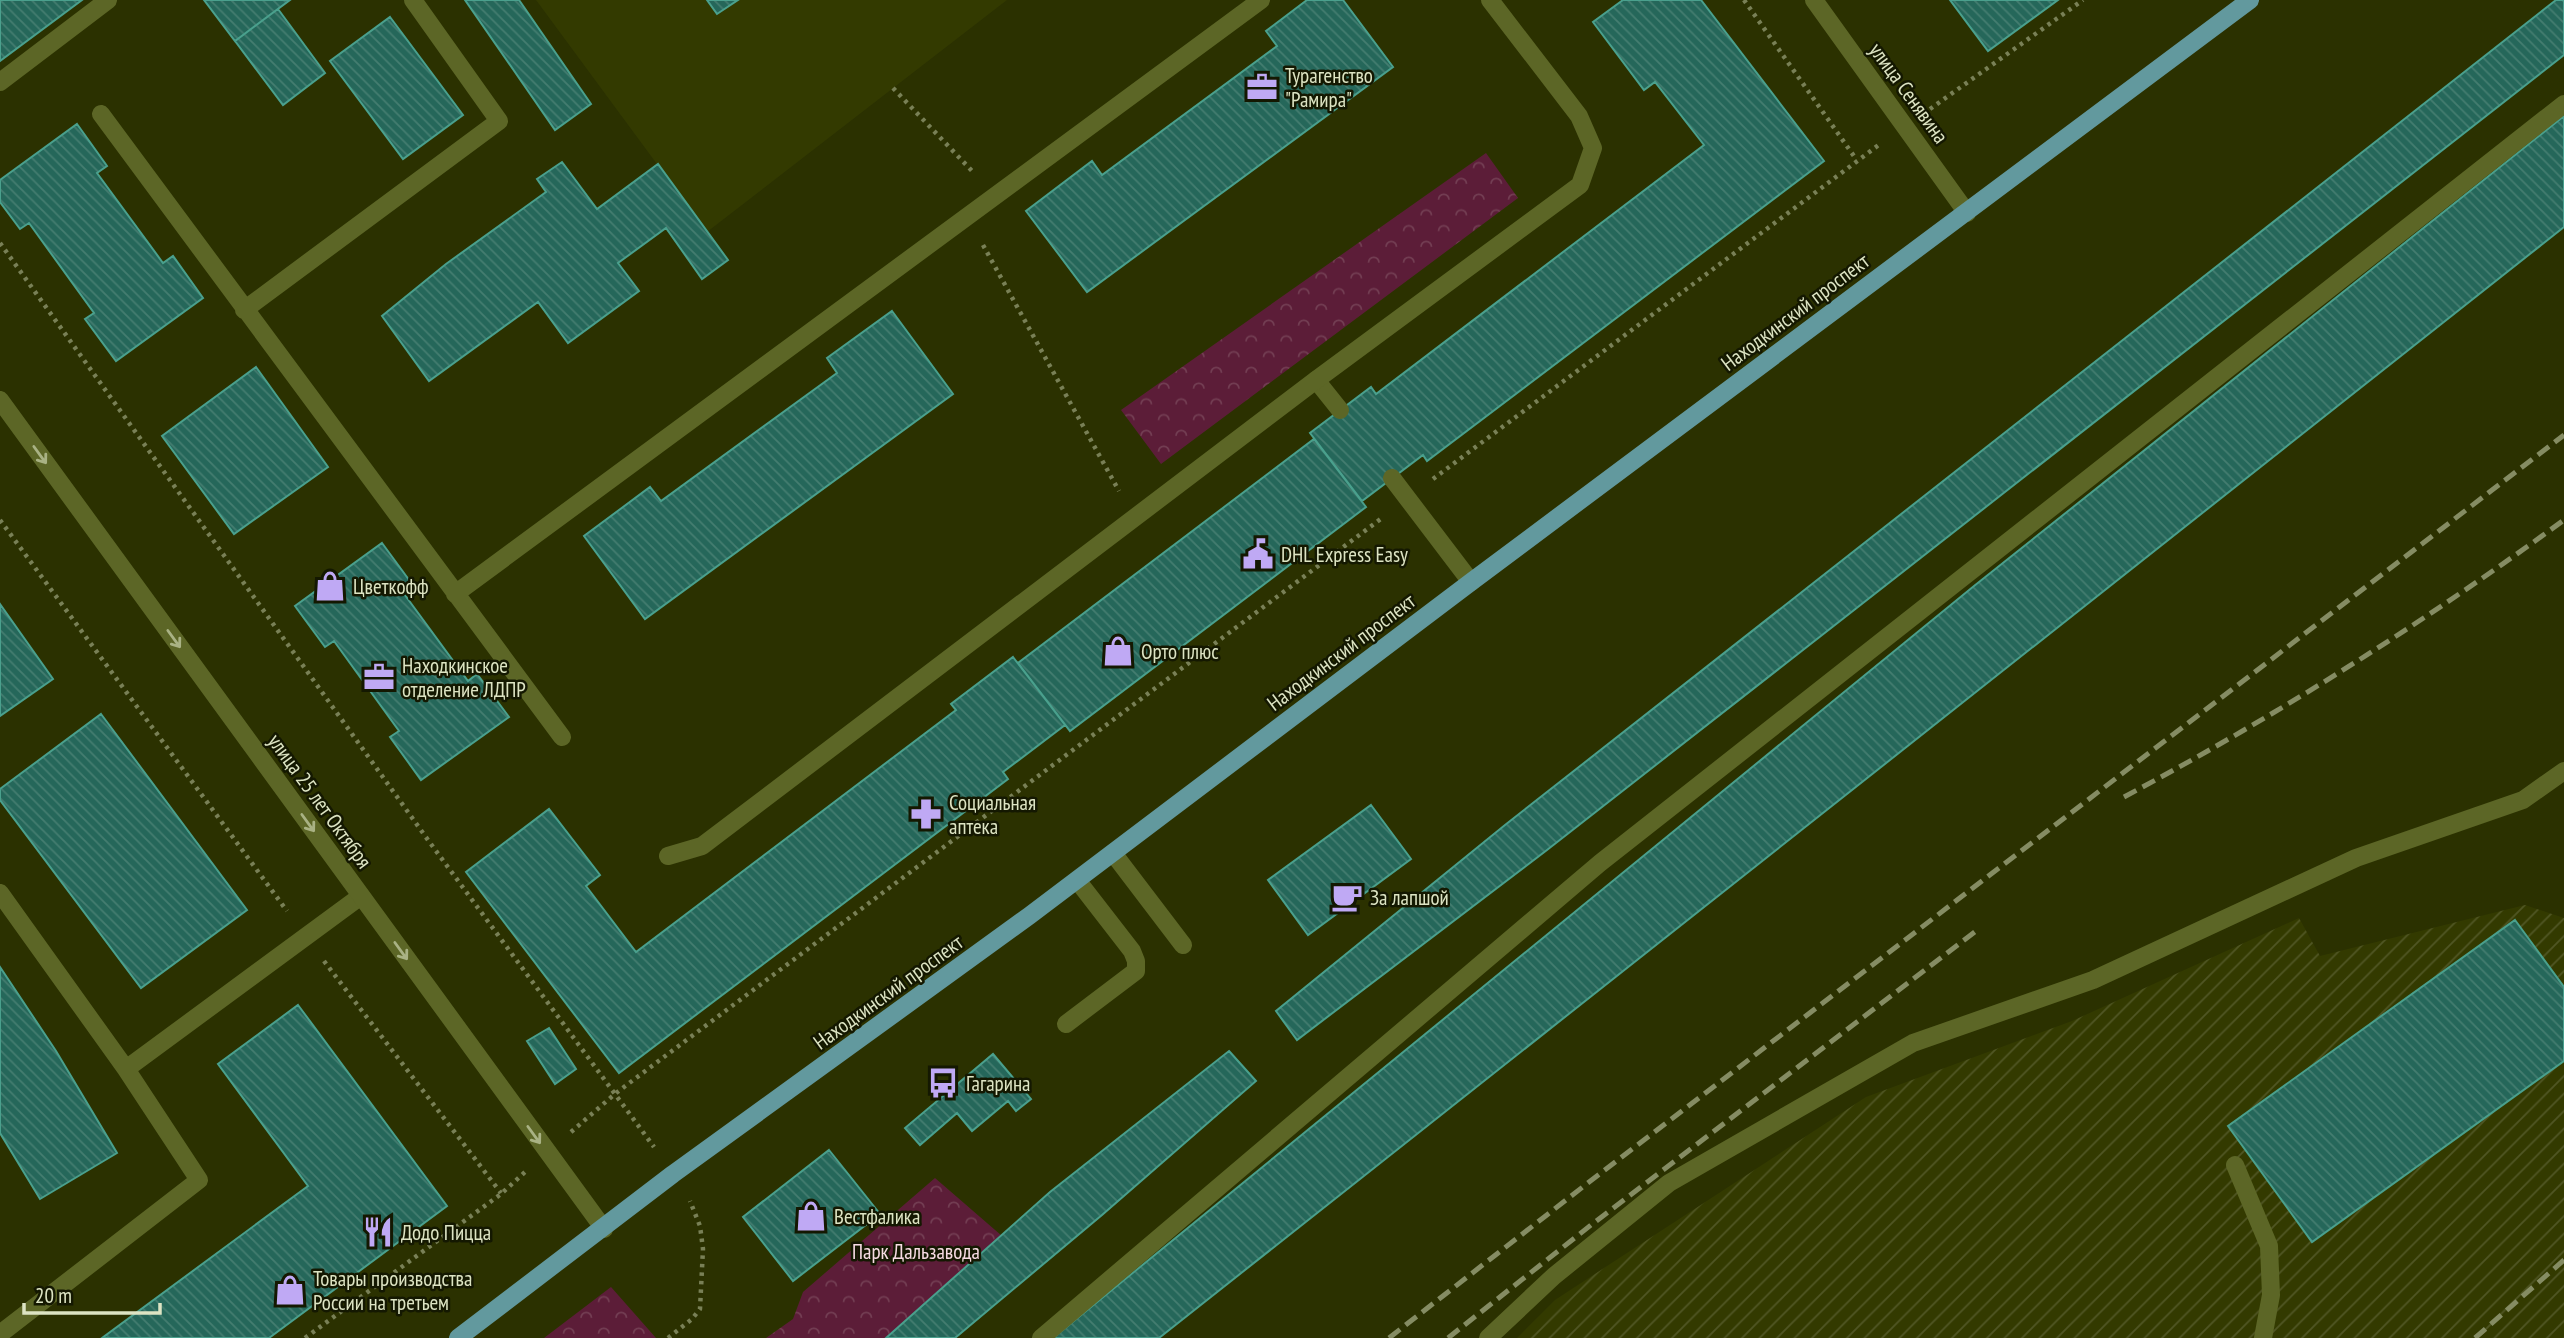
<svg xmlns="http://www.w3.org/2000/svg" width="2564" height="1338" font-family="'PT Sans Narrow',sans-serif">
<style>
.built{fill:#333a00}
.industrial{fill:url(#industrial-furrows)}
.park{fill:url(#park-crowns)}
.building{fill:url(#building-back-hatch);stroke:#4aa08d;stroke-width:2}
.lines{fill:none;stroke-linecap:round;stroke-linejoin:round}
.path{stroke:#798056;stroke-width:4.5;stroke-dasharray:3.5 5;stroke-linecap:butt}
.service{stroke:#5c6626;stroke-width:18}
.minor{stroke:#5c6626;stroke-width:18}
.tertiary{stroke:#5c6626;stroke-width:18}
.primary{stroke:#62999e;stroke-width:18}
.rail{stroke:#858c63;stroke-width:5;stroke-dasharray:14 7;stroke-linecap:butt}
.oneway{stroke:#a9b284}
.labels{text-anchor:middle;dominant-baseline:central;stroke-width:5;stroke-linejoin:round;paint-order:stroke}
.poi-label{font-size:21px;fill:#dde4c3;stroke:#141801;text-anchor:start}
.street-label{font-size:21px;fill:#dde4c3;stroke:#141801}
.park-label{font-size:21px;fill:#f7dbe3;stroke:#141801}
</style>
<defs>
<pattern id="industrial-furrows" width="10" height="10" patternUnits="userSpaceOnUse" patternTransform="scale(1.75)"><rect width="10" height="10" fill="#333a00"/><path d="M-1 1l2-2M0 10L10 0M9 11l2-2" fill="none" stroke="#505624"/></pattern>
<pattern id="park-crowns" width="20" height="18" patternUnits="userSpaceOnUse" patternTransform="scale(1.75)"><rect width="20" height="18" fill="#5c1d38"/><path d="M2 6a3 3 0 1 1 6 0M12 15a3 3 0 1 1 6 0" fill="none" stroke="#733e53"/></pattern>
<pattern id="building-back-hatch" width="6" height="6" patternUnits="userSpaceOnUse" patternTransform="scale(1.75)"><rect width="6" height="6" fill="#25675a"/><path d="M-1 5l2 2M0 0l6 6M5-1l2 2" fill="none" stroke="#447d70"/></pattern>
</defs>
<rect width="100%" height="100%" fill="#2b3100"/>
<path class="built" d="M536,0H1007L707,232Z"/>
<path class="industrial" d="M2525,905L2564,918V1338H1517L1555,1300L1866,1097L2072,1021L2299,918L2320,956Z"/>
<path class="park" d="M1486,153L1518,198L1161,464L1121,410Z
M935,1178L1002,1236L887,1338H766L793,1319L803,1292Z
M611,1287L656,1338H544Z"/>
<path class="building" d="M0,0H82L0,61Z
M204,0H290L235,41Z
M465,0H519L591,104L555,130Z
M707,0H738L717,14Z
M1307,0H1343L1393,67L1087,292L1026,211L1092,161L1102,175L1277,46L1266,31Z
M1623,0H1701L1824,161L1427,461L1423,455L1362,501L1310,433L1371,387L1376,394L1704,145L1655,82L1644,90L1593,22Z
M1950,0H2058L1988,51Z
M2556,0H2564V55L1547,850L1297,1040L1276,1011L1505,825Z
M278,9L325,73L283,105L235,41Z
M390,17L463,115L403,159L330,61Z
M2564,116V227L1159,1338H1053L1974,586Z
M77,124L107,166L97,173L163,263L173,256L203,298L116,361L85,319L94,313L29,223L20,229L0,202V180Z
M562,162L597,209L658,164L728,260L702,279L666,228L618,263L639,291L568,343L538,302L429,381L382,316L446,264L546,192L537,179Z
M892,311L953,394L645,619L584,536L650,487L661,501L837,373L827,358Z
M256,367L328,467L234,534L162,436Z
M1314,439L1366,507L1070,731L1018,663Z
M382,543L412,584L402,591L468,681L477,674L509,717L421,780L390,737L399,731L334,641L325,647L295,606Z
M0,604L53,679L0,716Z
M1013,657L1065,725L1003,772L1008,779L619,1073L466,872L549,809L600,875L586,886L636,952L956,710L951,704Z
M101,714L247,910L141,988L0,800V789Z
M1371,805L1411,859L1308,935L1268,880Z
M2515,920L2564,987V1061L2312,1242L2228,1126Z
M0,967L56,1051L117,1153L40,1199L0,1133Z
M298,1005L447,1206L269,1338H102L308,1186L218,1064Z
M549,1028L576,1069L555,1084L527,1041Z
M1229,1051L1256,1081L1102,1215L955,1338H886L1050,1192Z
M993,1054L1031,1099L1016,1111L1008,1101L972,1131L957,1113L920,1145L905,1128Z
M829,1150L880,1214L793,1281L743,1217Z"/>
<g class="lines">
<path class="path" d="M1744,0L1856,159
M893,88L973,172
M1930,109L2083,0
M0,243L428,840L654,1147
M983,245L1119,491
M1433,479L1880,144
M0,520L287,911
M324,961L501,1193
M571,1132L616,1093L1382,518
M305,1338L501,1194L525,1172
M668,1338L692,1319L700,1309L703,1249L700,1226L690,1201"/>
<path class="service" d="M0,82L108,0
M101,114L562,737
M244,310L499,121L413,0
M1316,380L1340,410
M1392,478L1471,582
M455,594L1261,0
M1113,853L1183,945
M1066,1024L1136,971V961L1132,951L1077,880
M2235,1165L2269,1246L2271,1295L2263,1338
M1041,1338L1600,863L2564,104
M1488,1338L1554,1276L1669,1183L1913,1043L2093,980L2356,858L2523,800L2564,771"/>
<path class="minor" d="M668,856L702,846L1316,380L1580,185L1593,148L1579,116L1490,0
M0,893L126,1069
M0,1334L199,1180L126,1069L361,896"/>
<path class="tertiary" d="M1814,0L1967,213
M0,400L604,1229"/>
<path class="primary" d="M458,1338L673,1174L1029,916L1471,582L2250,0"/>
<path class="rail" d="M2124,797C2278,715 2423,623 2564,520
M1389,1338L1584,1186L2564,435
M1448,1338L1591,1225L1976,931
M2475,1338L2564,1260"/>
</g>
<defs><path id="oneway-shaft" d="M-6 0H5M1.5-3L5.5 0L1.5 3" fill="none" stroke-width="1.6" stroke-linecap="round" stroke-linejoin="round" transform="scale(1.75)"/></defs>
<g class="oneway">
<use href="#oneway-shaft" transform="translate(40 455) rotate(54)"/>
<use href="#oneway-shaft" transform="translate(174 639) rotate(54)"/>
<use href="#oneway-shaft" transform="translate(308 823) rotate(54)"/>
<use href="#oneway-shaft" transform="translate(401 951) rotate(54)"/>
<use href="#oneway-shaft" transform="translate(534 1135) rotate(54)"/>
</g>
<defs>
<g id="office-bare" transform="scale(2.415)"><path d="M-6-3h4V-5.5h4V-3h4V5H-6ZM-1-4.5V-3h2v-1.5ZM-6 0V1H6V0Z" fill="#bfa9f4" stroke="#141801" stroke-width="2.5" paint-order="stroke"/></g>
<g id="civic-bare" transform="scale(2.415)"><path d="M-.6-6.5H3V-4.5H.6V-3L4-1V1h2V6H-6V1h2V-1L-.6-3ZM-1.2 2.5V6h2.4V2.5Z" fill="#bfa9f4" stroke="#141801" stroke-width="2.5" paint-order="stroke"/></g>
<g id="shop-bare" transform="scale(2.415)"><path d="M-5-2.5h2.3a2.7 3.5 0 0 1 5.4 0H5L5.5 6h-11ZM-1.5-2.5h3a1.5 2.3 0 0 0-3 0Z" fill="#bfa9f4" stroke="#141801" stroke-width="2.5" paint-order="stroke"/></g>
<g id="pharmacy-bare" transform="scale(2.415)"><path d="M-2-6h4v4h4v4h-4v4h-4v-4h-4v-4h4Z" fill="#bfa9f4" stroke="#141801" stroke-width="2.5" paint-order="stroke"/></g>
<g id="cafe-bare" transform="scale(2.415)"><path d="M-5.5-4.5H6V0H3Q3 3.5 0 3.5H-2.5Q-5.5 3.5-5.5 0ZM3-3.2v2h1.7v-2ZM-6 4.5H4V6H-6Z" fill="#bfa9f4" stroke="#141801" stroke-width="2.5" paint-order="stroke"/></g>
<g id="bus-bare" transform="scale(2.415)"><path d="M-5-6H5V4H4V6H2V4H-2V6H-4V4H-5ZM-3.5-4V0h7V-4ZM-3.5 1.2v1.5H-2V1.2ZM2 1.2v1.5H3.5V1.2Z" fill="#bfa9f4" stroke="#141801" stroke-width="2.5" paint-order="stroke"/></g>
<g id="restaurant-bare" transform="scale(2.415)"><path d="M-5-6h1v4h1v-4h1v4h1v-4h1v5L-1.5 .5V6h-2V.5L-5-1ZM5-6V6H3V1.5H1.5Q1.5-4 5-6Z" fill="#bfa9f4" stroke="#141801" stroke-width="2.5" paint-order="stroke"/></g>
</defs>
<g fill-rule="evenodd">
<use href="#office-bare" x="1262" y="87"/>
<use href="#civic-bare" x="1258" y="554"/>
<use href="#shop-bare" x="330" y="586"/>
<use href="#shop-bare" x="1118" y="651"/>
<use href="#office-bare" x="379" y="677"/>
<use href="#pharmacy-bare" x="926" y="814"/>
<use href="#cafe-bare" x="1347" y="897"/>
<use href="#bus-bare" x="943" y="1083"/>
<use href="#shop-bare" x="811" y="1216"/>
<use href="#restaurant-bare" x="378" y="1232"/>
<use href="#shop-bare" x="290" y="1290"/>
</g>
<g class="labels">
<g class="poi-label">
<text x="1285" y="75">Турагенство<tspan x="1285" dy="24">"Рамира"</tspan></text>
<text x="1281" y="554">DHL Express Easy</text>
<text x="353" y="586">Цветкофф</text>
<text x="1141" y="651">Орто плюс</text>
<text x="402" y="665">Находкинское<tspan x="402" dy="24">отделение ЛДПР</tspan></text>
<text x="949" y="802">Социальная<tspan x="949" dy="24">аптека</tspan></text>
<text x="1370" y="897">За лапшой</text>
<text x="966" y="1083">Гагарина</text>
<text x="834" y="1216">Вестфалика</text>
<text x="401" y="1232">Додо Пицца</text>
<text x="313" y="1278">Товары производства<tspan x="313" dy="24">России на третьем</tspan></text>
</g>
<g class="street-label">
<text transform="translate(1909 93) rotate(54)">улица Сенявина</text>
<text transform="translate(1795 312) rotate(-37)">Находкинский проспект</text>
<text transform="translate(1341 652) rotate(-37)">Находкинский проспект</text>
<text transform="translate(320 801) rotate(54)">улица 25 лет Октября</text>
<text transform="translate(888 992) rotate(-36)">Находкинский проспект</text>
</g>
<g class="park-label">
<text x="916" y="1251">Парк Дальзавода</text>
</g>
</g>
<path d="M24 1303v10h136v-10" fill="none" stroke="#dde4c3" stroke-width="3.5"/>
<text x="35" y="1303" font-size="21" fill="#dde4c3" stroke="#141801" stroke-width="5" paint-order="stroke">20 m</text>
</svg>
